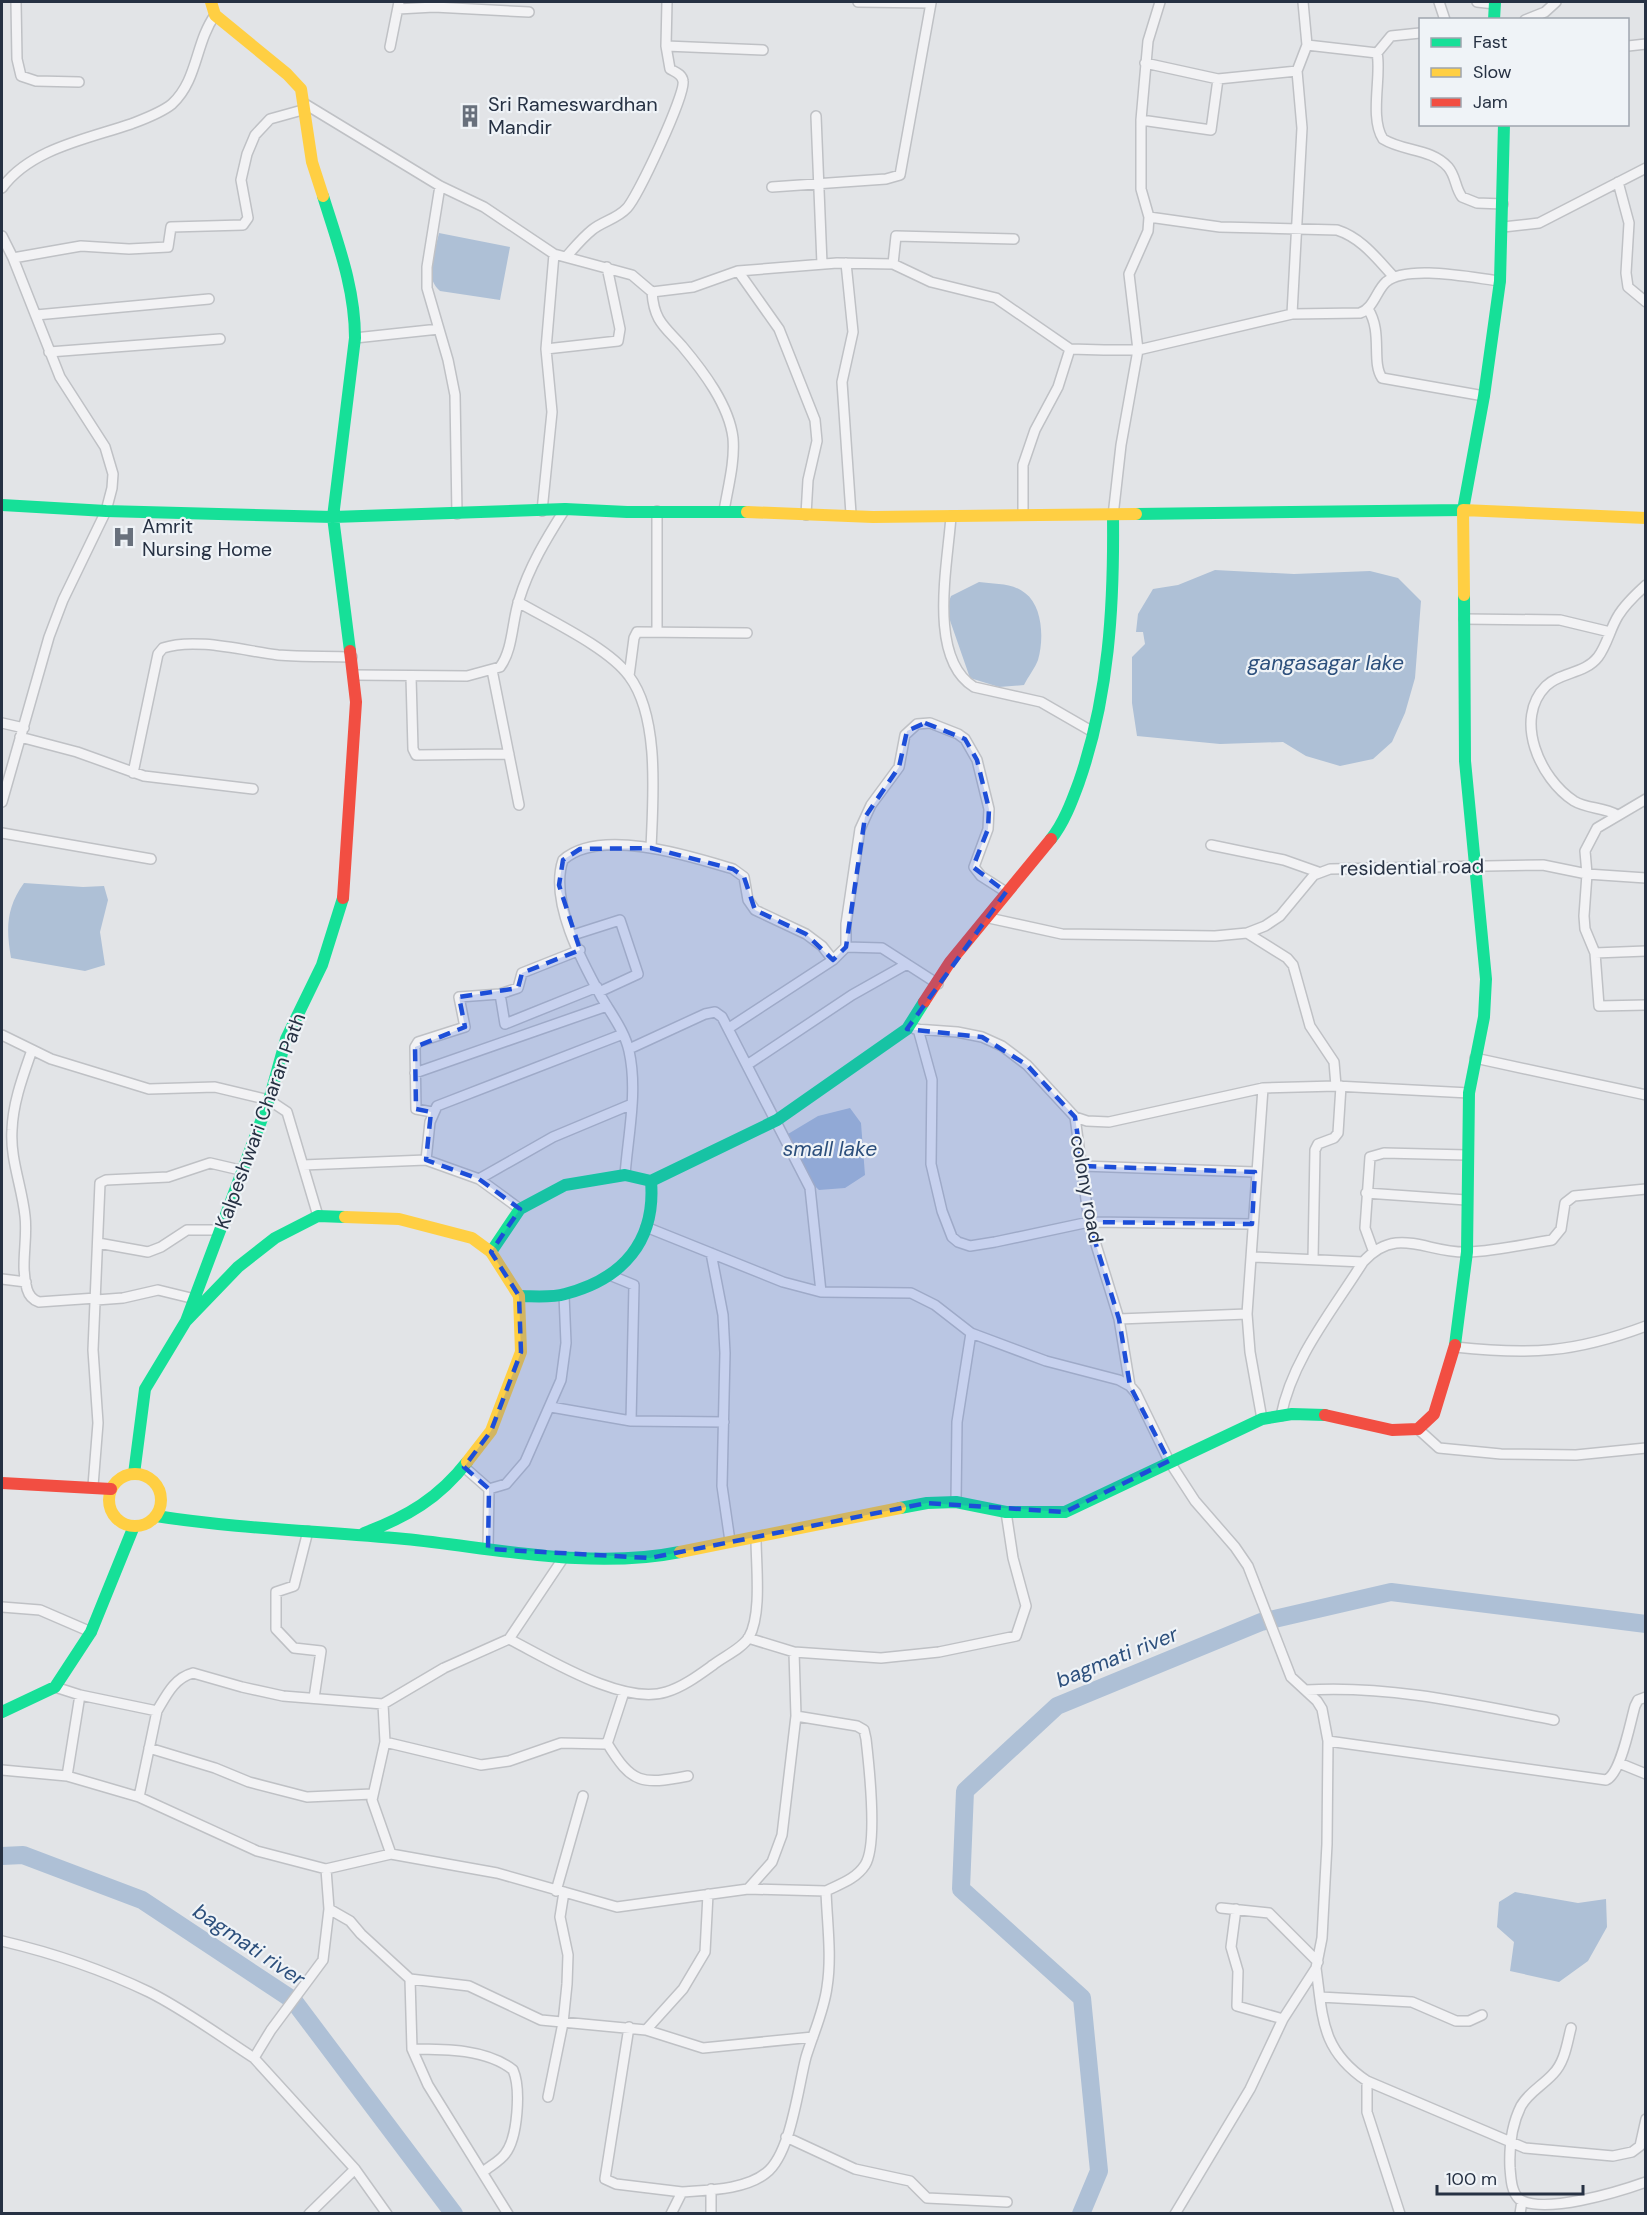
<svg xmlns="http://www.w3.org/2000/svg" width="1647" height="2215" font-family="'DM Sans',sans-serif">
<style>
.water{fill:#aec0d6}
.lines{fill:none;stroke-linecap:round;stroke-linejoin:round}
.river{stroke:#aec0d6;stroke-width:18}
.street-casing{stroke:#bfc1c5;stroke-width:12}
.street{stroke:#f2f2f4;stroke-width:9}
.fast{stroke:#16e098;stroke-width:12}
.slow{stroke:#ffcf43;stroke-width:12}
.jam{stroke:#f24e42;stroke-width:12}
.marked{fill:#1d4ed8;fill-opacity:0.2;stroke:#1d4ed8;stroke-width:4.5;stroke-dasharray:12 8;stroke-linejoin:round}
.labels{text-anchor:middle;dominant-baseline:central;stroke-width:4.5;stroke-linejoin:round;paint-order:stroke}
.poi-label{font-size:20px;fill:#263143;stroke:#eff3f7;text-anchor:start}
.street-label{font-size:20px;fill:#263143;stroke:#eff3f7}
.water-label{font-size:21px;font-style:italic;fill:#2c4f7c;stroke:#eff3f7}
</style>
<rect width="100%" height="100%" fill="#e2e4e7"/>
<path class="water" d="M439,233L510,247L500,300L440,291C423,276 435,252 439,233Z
M1215,570L1294,574L1370,571L1398,578L1421,601L1415,678L1405,713L1392,742L1373,759L1340,766L1306,756L1283,742L1220,744L1137,736L1132,703V657L1145,644L1143,632H1136L1138,614L1153,589L1178,585Z
M979,582C994,584 1013,583 1025,593C1043,606 1044,640 1038,660C1035,668 1028,677 1024,685L999,687L970,678L946,609L951,596Z
M24,883L83,887L104,886L108,900L100,932L105,965L85,971L11,958C6,929 6,908 24,883Z
M850,1108L861,1123L865,1175L845,1188L819,1190L805,1177L788,1134L818,1116Z
M1515,1892L1578,1903L1606,1899L1607,1927L1588,1961L1559,1982L1510,1971L1514,1942L1497,1927L1499,1902Z"/>
<g class="lines">
<path class="river" d="M2,1856L23,1855L142,1900L293,2000L454,2214
M1081,2214L1099,2171L1082,1998L961,1889L965,1791L1057,1706L1261,1622L1391,1592L1646,1624"/>
<g class="street-casing">
<path id="street" d="M16,2L17,59L21,76L36,81L79,82
M667,2L666,46L763,50
M1439,2L1445,20
M1477,2L1495,4
M398,9L434,7L529,12
M1525,20L1545,12L1556,2
M1307,45L1377,53C1382,74 1369,118 1383,139C1404,152 1431,148 1448,167C1456,176 1455,188 1462,197L1477,203L1503,204
M1628,46L1646,44
M390,47L399,2
M1377,53L1391,36L1420,33
M1145,63L1218,79L1297,71L1307,45L1303,2
M305,104L440,186L484,207L554,254L632,275L652,292L693,287L738,271L837,263L893,264L931,282L996,298L1070,349L1104,350H1138L1292,314L1360,313C1374,308 1376,291 1386,282C1407,264 1473,278 1500,281
M816,116L822,264
M1141,120L1211,130L1218,79
M1618,182L1629,223L1626,273L1628,287L1646,302
M440,186L427,267V288L448,360L455,395L457,514
M772,187L886,179L900,175L931,3L858,2
M2,188C30,149 87,139 131,124C144,119 161,113 172,104C198,80 195,43 215,15
M1149,217L1220,227L1337,230C1362,238 1377,259 1394,277
M1503,227L1539,223L1646,168
M2,236L13,258L60,377L105,447L113,474L112,488L106,511L63,600L49,637L2,802
M566,257C574,248 582,238 592,230C603,221 617,219 627,208C638,196 686,94 683,81C682,74 675,72 670,69L666,46
M13,258L81,246L129,249L168,247L171,227L243,225L248,218L241,180L247,154L255,135L270,119L306,109
M846,263L853,332L842,382L851,514
M893,264L896,236L1014,239
M738,271L779,329L815,420L817,441L808,480L806,515
M652,292C654,321 664,326 682,346C703,371 729,405 733,438C735,462 728,487 724,511
M1368,309C1383,332 1371,362 1382,378L1484,396
M1292,314L1302,128L1297,71
M36,315L209,299
M355,338L439,329
M546,349L618,341L620,329L607,267
M49,352L220,339
M542,511L552,412L546,349L554,254
M657,511V631
M1023,515V465L1035,430L1058,387L1070,349
M951,516C948,563 927,658 974,687L1041,702L1093,732
M1113,516L1121,445L1138,350L1129,274L1148,231L1149,217L1141,189V120L1148,41L1160,2
M518,602C549,620 609,648 629,676C660,717 653,799 651,848
M1464,619L1560,620L1610,632
M492,670L519,805
M353,675L467,676L500,667C513,650 512,621 519,600C529,567 546,539 565,509
M629,676L634,638L637,632L747,633
M411,677L413,749L416,755L509,754
M2,723L24,728
M20,737L77,752L144,776L253,789
M133,773L158,654L163,648C195,637 245,651 278,655C302,657 327,656 352,657
M1646,799L1597,828L1585,851L1587,874L1584,916L1585,929L1595,953L1599,1006L1646,1005
M1617,815C1604,807 1587,809 1574,801C1540,779 1513,719 1546,686C1560,672 1585,674 1598,657C1607,645 1610,629 1618,616C1625,604 1636,594 1646,585
M2,833L151,859
M1211,845L1284,860L1318,872
M989,918L1062,934L1215,936L1247,933L1265,926L1280,916L1314,875L1330,869L1543,865L1587,874L1646,878
M1247,933L1287,958L1293,965L1310,1026L1334,1062L1336,1086
M573,935L620,920L638,974L599,992
M846,947L882,948L938,984
M580,950L522,973L518,988L500,994L505,1024L597,987
M1595,953L1646,951
M729,1028L833,960L846,947V924L860,829L871,805L899,767L905,735L917,724L930,723L958,734L965,739L977,760L989,809L988,829L974,867L981,876L1006,892
M915,1029L957,1032L982,1037L1002,1046L1027,1065L1075,1117L1089,1222L1119,1319L1130,1386
M918,1029L932,1080L931,1164L942,1211L952,1237L958,1242L970,1246L995,1242L1089,1222L1252,1224
M2,1035L51,1059L149,1089L215,1087L269,1100L287,1112L318,1216
M629,1049L705,1014L715,1012L722,1017L810,1188L821,1292
M32,1050C23,1076 13,1102 12,1130C10,1159 22,1187 25,1216C28,1240 20,1265 27,1289C29,1296 33,1300 39,1302L96,1298
M1475,1058L1646,1095
M747,1065L852,995L907,964
M415,1073L607,1006
M432,1112L416,1109L415,1047L418,1042L465,1027L459,997L500,994
M1075,1117L1087,1121L1109,1122L1263,1088L1336,1086L1469,1093
M426,1160L430,1122L437,1106L623,1034
M303,1165L426,1160L479,1179L520,1209
M1082,1166L1255,1172
M625,1175C628,1135 638,1091 629,1051C625,1032 612,1015 602,998C582,962 549,901 563,860C600,827 690,856 733,869L744,877L748,900L755,910L806,934L822,946L833,960
M479,1179L553,1137L632,1104
M1366,1193L1466,1200
M646,1227L783,1282L821,1292L911,1293L935,1305L971,1333L1046,1361L1119,1380L1130,1386L1136,1393L1169,1461L1195,1501L1235,1547L1248,1566L1291,1677L1317,1701L1322,1709L1328,1741L1327,1844L1322,1938L1316,1968L1283,2019L1250,2089L1175,2214
M98,1243L148,1252L161,1247L187,1230H220
M1373,1250L1365,1228L1370,1157L1384,1153L1467,1155
M711,1253L723,1315L725,1353L722,1486L730,1541
M1253,1257L1363,1262
M1313,1259L1315,1150L1318,1144L1334,1138L1338,1133L1341,1086
M612,1276L634,1285L631,1421L724,1422
M2,1279L26,1282
M96,1300L123,1298L158,1290L195,1299
M1119,1319L1247,1314
M1455,1347C1530,1355 1574,1353 1646,1326
M551,1407L631,1421
M1281,1416C1292,1359 1333,1310 1363,1262C1397,1224 1427,1254 1468,1252C1496,1251 1525,1244 1552,1240L1561,1229L1565,1203L1574,1196L1646,1189
M1262,1419L1250,1352L1247,1314L1263,1088
M1418,1429L1439,1448L1501,1454L1576,1455L1646,1448
M464,1467L489,1489L488,1549
M93,1486L98,1423L93,1350L100,1183L106,1180L168,1177L210,1163L240,1170
M489,1489L506,1484L525,1462L561,1380L566,1343L564,1295
M956,1502L957,1422L971,1333
M308,1531L294,1586L276,1592V1629L294,1648L321,1651L314,1698
M2,1607L40,1610L91,1632
M748,1638L794,1652L881,1658L939,1652L1016,1636L1026,1606L1013,1558L1006,1512
M509,1639C547,1658 623,1706 666,1692C683,1687 699,1675 713,1665C723,1657 743,1648 749,1637C762,1614 756,1565 756,1538
M55,1687L80,1695L157,1711C166,1696 174,1678 193,1673L242,1687L283,1696L383,1704L444,1668L509,1639L564,1557
M1306,1690C1390,1685 1472,1704 1554,1720
M383,1704L385,1742L372,1800L391,1854
M157,1711L139,1797L257,1851L326,1869L391,1854L497,1873L617,1907L748,1889L772,1862L782,1835L796,1716L794,1652
M796,1716L857,1726L864,1730L866,1739C869,1765 878,1845 865,1865C856,1879 840,1884 826,1891
M1328,1741L1606,1780C1621,1774 1630,1723 1635,1706L1638,1700L1646,1697
M385,1742L481,1765L509,1761L561,1743L605,1744L608,1741L624,1692
M607,1743C632,1784 641,1785 688,1776
M149,1748L215,1768L249,1782L307,1797L372,1794
M1619,1763L1646,1774
M2,1770L67,1776L139,1797
M67,1776L80,1695
M556,1891L583,1796
M1221,1908L1269,1913L1318,1962
M329,1909L350,1921L361,1934L410,1979L469,1986L541,2020L646,2030L703,2048L813,2037
M1236,1909L1231,1947L1238,1971L1237,2006L1283,2019
M2,1941C53,1953 101,1969 149,1992C185,2010 220,2036 254,2058L271,2030L323,1960L329,1909L326,1869
M1316,1968C1323,2019 1321,2050 1367,2081L1525,2148L1613,2156L1632,2152L1640,2146L1646,2119
M410,1979L412,2049L428,2085L508,2214
M1320,1997L1412,2002L1456,2021H1469L1482,2015
M629,2027L605,2179L616,2184L682,2192
M1571,2028C1567,2043 1565,2062 1553,2074C1542,2086 1529,2092 1521,2106C1511,2126 1509,2146 1510,2168C1511,2178 1511,2191 1519,2199C1543,2215 1618,2192 1646,2182
M646,2030L683,1989L705,1952L708,1894
M412,2049C445,2049 487,2049 513,2070C521,2088 518,2138 505,2154C500,2161 490,2166 483,2172
M254,2058L355,2169L387,2214
M1367,2081V2112L1400,2214
M548,2097L563,2023L567,1984L568,1955L560,1917L564,1892
M786,2137L855,2169L910,2181L927,2198L1007,2202
M309,2214L355,2169
M671,2214L682,2192C707,2190 745,2190 766,2173C791,2154 798,2087 806,2057C813,2034 824,2011 827,1987C832,1956 827,1922 826,1891L748,1889
M711,2214V2189
M1520,2214L1522,2201"/>
</g>
<use href="#street" class="street"/>
<path class="fast" d="M1494,20L1495,2
M323,196C338,244 355,288 355,338L333,517L350,651
M2,505L106,511L333,517L565,509L627,512H747
M1136,514L1463,510L1484,396L1500,281L1504,124
M1051,839C1064,823 1072,801 1079,782C1109,696 1114,606 1113,516
M491,1252L520,1209L565,1185L625,1175L651,1181L777,1120L907,1029L924,1002
M519,1296C533,1296 551,1298 565,1294C623,1279 656,1241 651,1181
M186,1321L269,1100L286,1039L322,965L343,898
M1455,1345L1467,1252L1469,1093L1484,1017L1486,979L1465,761L1464,595
M134,1474L145,1389L186,1321L238,1267L275,1238L318,1216L345,1217
M900,1508L927,1503L956,1502L1006,1512H1065L1262,1419L1292,1414L1325,1415
M156,1516C238,1529 322,1531 405,1539C495,1548 590,1570 680,1552
M364,1533C407,1517 439,1498 467,1462
M2,1712L55,1687L91,1632L134,1526"/>
<path class="slow" d="M211,2L215,15L287,74L301,89L312,162L323,196
M747,512L873,517L1136,514
M1464,595L1463,510L1646,518
M345,1217L399,1219L472,1238L491,1252L519,1296L521,1352L491,1431L467,1462
M109 1500a26 26 0 1 1 52 0a26 26 0 1 1-52 0Z
M680,1552L900,1508"/>
<path class="jam" d="M343,898L356,702L350,651
M924,1002L950,962L1051,839
M1325,1415L1392,1430L1418,1429L1434,1414L1455,1345
M2,1483L111,1489"/>
</g>
<path class="marked" d="M925,723L965,739L977,760L989,809L988,829L973,867L1006,892L907,1029L982,1037L1027,1065L1075,1117L1082,1166L1255,1172L1252,1224L1089,1222L1119,1319L1130,1386L1169,1461L1065,1512L927,1503L650,1558L488,1549L489,1489L464,1467L491,1431L521,1352L519,1296L491,1252L520,1209L479,1179L426,1160L431,1112L416,1109L415,1047L465,1027L459,997L518,988L522,973L580,950L559,885L563,860L580,849L651,848L733,869L744,877L755,910L806,934L833,960L846,947L865,817L899,767L907,731Z"/>
<defs>
<g id="building-bare" transform="scale(1.8)"><path d="M-4-6H4V6H1V3H-1V6H-4ZM-2.5-4.3h1.7v1.8h-1.7ZM.8-4.3h1.7v1.8H.8ZM-2.5-1h1.7V.8h-1.7ZM.8-1h1.7V.8H.8Z" fill="#68707c" stroke="#eff3f7" stroke-width="2.5" paint-order="stroke"/></g>
<g id="hospital-bare" transform="scale(1.8)"><path d="M-5-5h3v3.5h4V-5h3V5h-3V1.5h-4V5h-3Z" fill="#68707c" stroke="#eff3f7" stroke-width="2.5" paint-order="stroke"/></g>
</defs>
<g fill-rule="evenodd">
<use href="#building-bare" x="470" y="116"/>
<use href="#hospital-bare" x="124" y="537"/>
</g>
<g class="labels">
<g class="poi-label">
<text x="488" y="104">Sri Rameswardhan<tspan x="488" dy="23">Mandir</tspan></text>
<text x="142" y="526">Amrit<tspan x="142" dy="23">Nursing Home</tspan></text>
</g>
<g class="street-label">
<text transform="translate(1412 867) rotate(-1)">residential road</text>
<text transform="translate(260 1121) rotate(-70)">Kalpeshwari Charan Path</text>
<text transform="translate(1087 1189) rotate(80)">colony road</text>
</g>
<g class="water-label">
<text x="1326" y="663">gangasagar lake</text>
<text x="830" y="1149">small lake</text>
<text transform="translate(1117 1657) rotate(-22)">bagmati river</text>
<text transform="translate(249 1945) rotate(34)">bagmati river</text>
</g>
</g>
<rect width="1647" height="2215" fill="none" stroke="#263143" stroke-width="6"/>
<rect x="1419" y="18" width="210" height="108" fill="#eff3f7" stroke="#9fa5af" stroke-width="1.5"/>
<rect x="1431" y="38" width="30" height="9" fill="#16e098" stroke="#9fa5af" stroke-width="1.5"/>
<text x="1473" y="48" font-size="18" fill="#263143">Fast</text>
<rect x="1431" y="68" width="30" height="9" fill="#ffcf43" stroke="#9fa5af" stroke-width="1.5"/>
<text x="1473" y="78" font-size="18" fill="#263143">Slow</text>
<rect x="1431" y="98" width="30" height="9" fill="#f24e42" stroke="#9fa5af" stroke-width="1.5"/>
<text x="1473" y="108" font-size="18" fill="#263143">Jam</text>
<path d="M1437 2185v9h146v-9" fill="none" stroke="#263143" stroke-width="3"/>
<text x="1446" y="2185" font-size="18" fill="#263143" stroke="#eff3f7" stroke-width="4.5" paint-order="stroke">100 m</text>
</svg>
